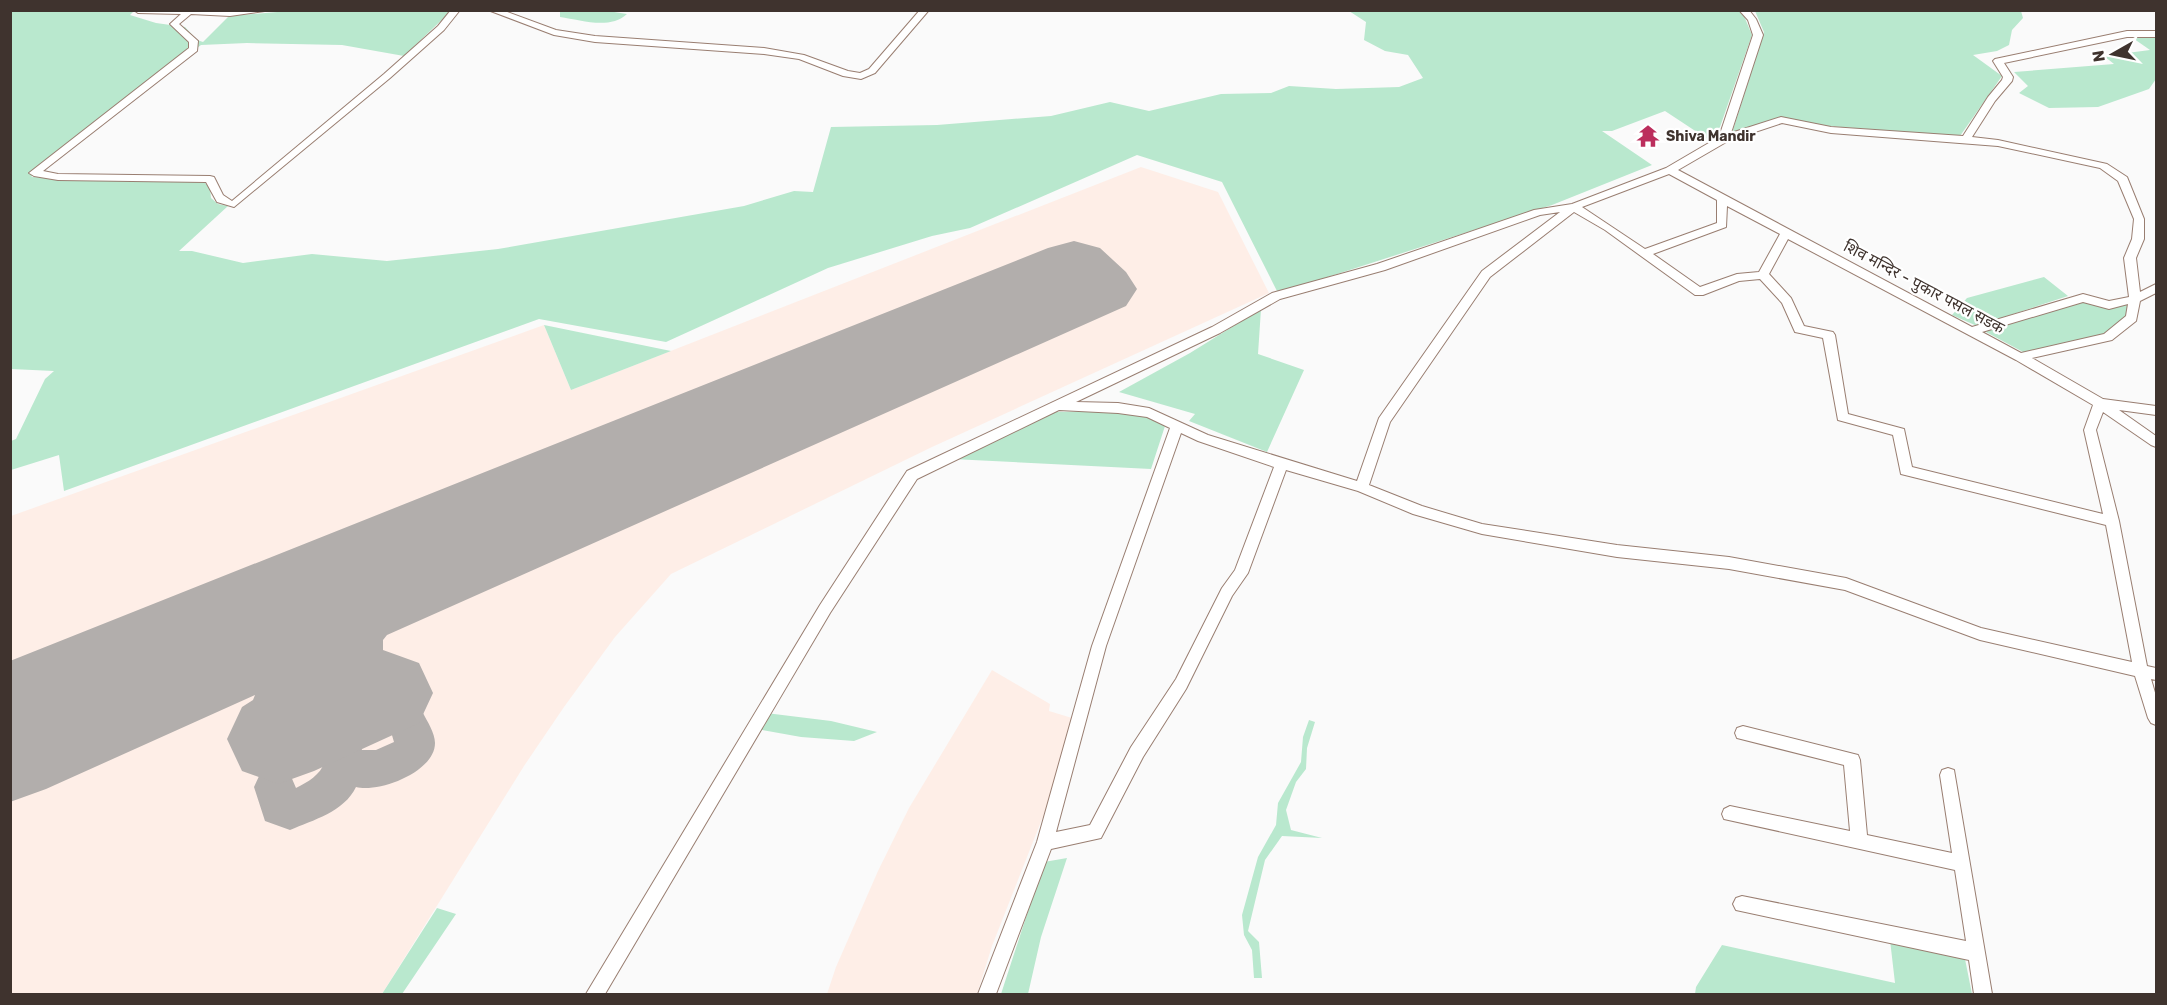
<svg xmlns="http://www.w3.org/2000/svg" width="2167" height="1005" font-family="Rubik,'Noto Sans Devanagari',sans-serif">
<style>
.built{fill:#feeee7}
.green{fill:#b9e8ce}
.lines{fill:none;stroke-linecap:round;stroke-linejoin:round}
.taxiway{fill:#b2aeac;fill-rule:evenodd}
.runway{fill:#b2aeac;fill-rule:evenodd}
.street-casing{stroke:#997e71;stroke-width:2}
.street{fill:#fff;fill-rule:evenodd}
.labels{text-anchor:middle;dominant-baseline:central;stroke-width:4.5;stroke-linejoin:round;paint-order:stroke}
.far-poi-label{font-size:14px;font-weight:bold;fill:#3f332e;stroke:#fff;text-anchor:start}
.street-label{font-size:16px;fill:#3f332e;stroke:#fff}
</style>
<rect width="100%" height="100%" fill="#fafafa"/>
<path class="built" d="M1141,167L1218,192L1269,293L932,447L671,574L615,637L564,707L524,766L382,994H11V516L544,325L571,390Z
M992,670L1050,704L1049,711L1072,718L1051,796L992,946L977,994H827L836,967L878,871L909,808Z"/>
<path class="green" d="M122,10L133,12L130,15L156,23L185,27L197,40L203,42L229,16L300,10L451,11L404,56L342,45L247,43L201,45L31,177L176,180L205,183L210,188L211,198L218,204L228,206L179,251H192L243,263L312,254L387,261L498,249L744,206L794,191L813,192L831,127L937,125L1051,116L1110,102L1149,111L1221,94L1271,93L1289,86L1336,89L1399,87L1423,78L1408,55L1385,51L1364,40L1366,22L1349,11H1739L1744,16L1752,35L1720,127L1709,140L1665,111L1612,131H1602L1652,165L1552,205L1278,293L1222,182L1137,155L970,228L932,236L828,268L666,342L539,319L64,491L59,455L11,470V441L16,439L45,379L54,371L11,369V11Z
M552,11H608L627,14C610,30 581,20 560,17V12Z
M1755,11H2021L2023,18L2012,30L2009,45L1997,51L1973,55L2002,76L1960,136L1828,126L1779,118L1732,133L1764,32Z
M2127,34L2156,35V79L2149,89L2098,107L2049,108L2019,93L2028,86L2014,72L2114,64L2104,56L2150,50Z
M2044,277L2068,296L1977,326L1952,315L1967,298Z
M2082,301L2128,304V316L2104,334L2025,353L1984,331Z
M1261,309L1258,354L1304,370L1267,452L1189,421L1195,414L1119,392L1190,353Z
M544,325L671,351L571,390Z
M1119,411L1148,417L1165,426L1151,469L952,459L1046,412Z
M766,713L831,721L877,732L854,741L801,737L757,729Z
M1309,720L1315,722L1307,748L1306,769L1296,782L1286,810L1291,830L1322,838L1282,836L1265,860L1248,931L1259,942L1262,978H1254L1252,950L1244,935L1242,915L1258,857L1276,825L1278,803L1301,762L1303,737Z
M1067,858L1041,937L1028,994H1001L1044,862Z
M437,908L456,914L402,994H382Z
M1890,940L1965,959L1972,994H1695L1696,987L1722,945L1895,983Z"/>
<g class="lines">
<path class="taxiway" d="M454,529L467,533L472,543L467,553C434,567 362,591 341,617C334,626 332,637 332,648L362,750H376L394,742L389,725L395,713L409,707L423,713C427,721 435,733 435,743C435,772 379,793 356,787C344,812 313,820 290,830L265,821L254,787L260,774L275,768L290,774L296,788C308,782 322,774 325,760L296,654C284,640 266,644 250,647L117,702L103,697L98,685L103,673L251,616L281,613L301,618L315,595L336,578Z"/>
<path class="runway" d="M1074,241L1100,248L1126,272L1137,289L1126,306L387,635L383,640V650L419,663L433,693L419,723L314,771L278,784L242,771L227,739L242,707L253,700L255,695L46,789L10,802V661L1048,248Z"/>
<g class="street-casing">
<path id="street" d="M134,10H272L230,16L191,14L179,24L198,41L197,51L43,171L58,174L210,176L214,177L223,195L232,201L384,74L438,26L451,10H460L444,30L390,78L234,207L217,202L206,182L58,180L34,176L29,173L189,48V42L170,24L181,14L138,13Z
M488,10H502L556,30L595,36L764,48L804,55L848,71L860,73L869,69L920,10H929L875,73L861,79L843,76L799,59L764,54L595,42L554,35Z
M1739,10H1749L1756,19L1763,35L1731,133L1781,117L1831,127L1963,136L1988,97L2002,80L2003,77L1993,61L1995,59L2127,31H2156V37H2127L2004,63L2013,77L2012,81L1995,101L1972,137L1998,140L2107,164L2127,177L2144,219V239L2136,258L2140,292L2156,284V293L2140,301L2136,321L2112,340L2032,358L2103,399L2156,406V415L2119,410L2156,436V447L2151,445L2103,412L2096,430L2119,521L2147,666L2156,668V680L2151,679L2156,696V725L2151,723L2148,718L2135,676L1980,640L1845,590L1729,569L1617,557L1482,534L1413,514L1358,491L1286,470L1248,573L1232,596L1186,689L1143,757L1101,838L1051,849L996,994H978L1037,842L1092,646L1170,428L1147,417L1118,413L1059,410L917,479L830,613L605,994H586L820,605L907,471L1212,327L1272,293L1377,264L1534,210L1572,204L1666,168L1719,137L1753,35L1748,20ZM1782,123L1831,133L1998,146L2100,168L2118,181L2134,219L2132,239L2124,258L2129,297L2109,301L2083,294L1972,327L1678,170L1728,141ZM1669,174L1717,200V223L1645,249L1582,207ZM1727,206L1780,234L1759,272L1737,274L1700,287L1653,254L1726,227ZM1560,212L1482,271L1379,418L1357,481L1208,435L1149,408L1118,403L1076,402L1220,333L1280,299L1385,270L1540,215ZM1574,212L1605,230L1695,295H1703L1739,281L1760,279L1782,303L1795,332L1823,338L1838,420L1893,435L1901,474L2106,525L2132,662L1981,628L1846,578L1729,557L1617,545L1482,524L1422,506L1369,485L1390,422L1490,277ZM1788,239L2016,360L2093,405L2084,430L2103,514L1912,467L1904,429L1848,414L1835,335L1833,332L1804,326L1791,298L1769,274ZM2083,302L2109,309L2128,304L2126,316L2104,334L2021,353L1982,332ZM1181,433L1198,441L1274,467L1235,570L1222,588L1176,679L1131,747L1090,825L1056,832L1106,646Z
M1743,726L1858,755L1860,760L1867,835L1952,853L1940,775L1942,770L1948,768L1954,770L1992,994H1974L1969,960L1736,910L1733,904L1736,898L1742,896L1966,941L1955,870L1724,819L1722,814L1724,809L1730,806L1850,831L1844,765L1737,738L1735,733L1737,728Z"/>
</g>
<use href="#street" class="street"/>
</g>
<defs>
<g id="temple-bare" transform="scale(1.8)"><path d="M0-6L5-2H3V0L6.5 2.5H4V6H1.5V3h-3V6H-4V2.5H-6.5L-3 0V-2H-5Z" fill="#bc2e5d" stroke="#fff" stroke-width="2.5" paint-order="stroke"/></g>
</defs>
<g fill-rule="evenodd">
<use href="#temple-bare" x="1648" y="136"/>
</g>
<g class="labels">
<g class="far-poi-label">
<text x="1666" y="136">Shiva Mandir</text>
</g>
<g class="street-label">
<text transform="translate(1924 287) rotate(28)">शिव मन्दिर - पुकार पसल सडक</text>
</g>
</g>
<rect width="2167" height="1005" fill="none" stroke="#3f332e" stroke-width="24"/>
<g transform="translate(2113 54) rotate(261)" stroke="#ffffff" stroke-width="4.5" paint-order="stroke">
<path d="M0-4.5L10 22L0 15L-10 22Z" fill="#3f332e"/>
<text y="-9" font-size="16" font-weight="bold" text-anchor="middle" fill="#3f332e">N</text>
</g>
</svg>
